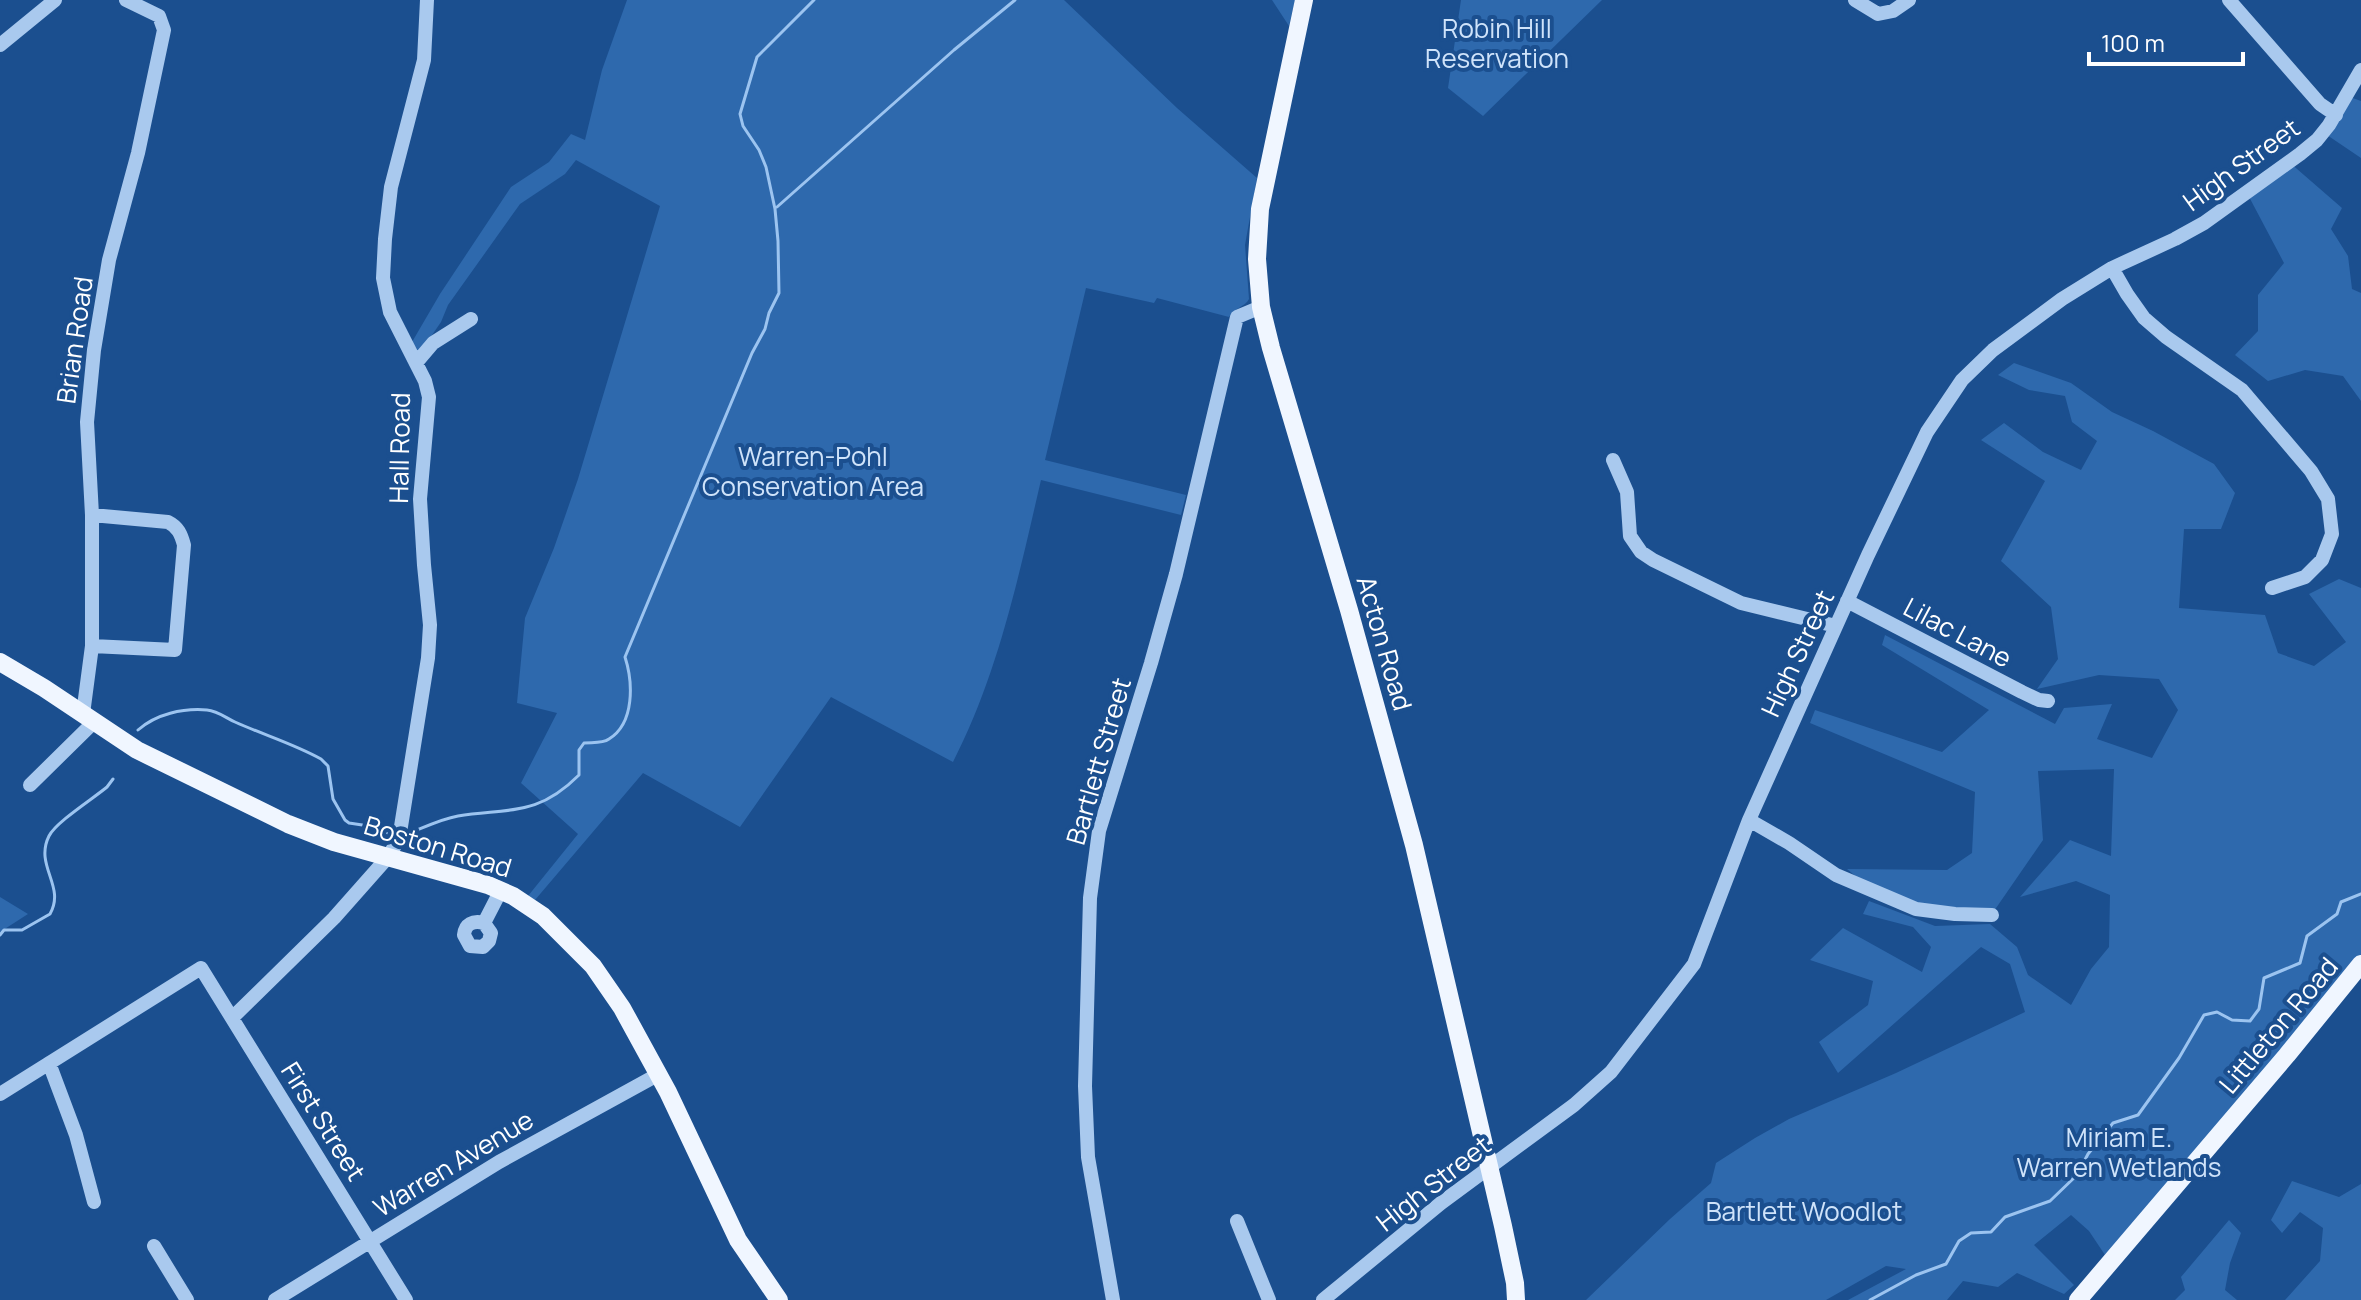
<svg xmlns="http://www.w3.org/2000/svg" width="2361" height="1300" font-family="Manrope,sans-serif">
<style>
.green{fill:#2e69ad}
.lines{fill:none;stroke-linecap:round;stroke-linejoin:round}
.stream{stroke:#9cc4f0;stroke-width:3}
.minor{stroke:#a9c9ee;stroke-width:14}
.major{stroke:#f0f6ff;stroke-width:18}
.labels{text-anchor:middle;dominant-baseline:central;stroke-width:8;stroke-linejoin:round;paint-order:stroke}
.park-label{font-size:26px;fill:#cfe3fa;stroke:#1b4f8f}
.street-label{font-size:26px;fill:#fff;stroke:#1b4f8f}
</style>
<rect width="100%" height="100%" fill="#1b4f8f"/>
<path class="green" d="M627,0H1064L1177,108L1257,178L1245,245L1249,299C1245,307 1234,308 1229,317L1157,298L1154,303L1086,288L1045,460L1186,495L1181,515L1041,480C1019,575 998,675 953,762L831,697L740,827L643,773L535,900L528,896L578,834L521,783L557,713L517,703L525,618L554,548L578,479L660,206L576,160L565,174L520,204L448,305L441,322L419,354L412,342L440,294L511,187L549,162L571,134L585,140L602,70Z
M1272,0H1295L1289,26Z
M1461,0H1602L1483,116L1448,88Z
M2347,96L2361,101V158L2324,133Z
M2289,162L2342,208L2331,229L2348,256L2352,289L2361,293V401L2343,376L2305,370L2268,381L2235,355L2258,331V295L2284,263L2247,193Z
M2014,363L2071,383L2112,412L2153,431L2214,464L2235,493L2221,529H2184L2179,608L2265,615L2278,653L2314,666L2346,642L2309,594L2339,579L2361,588V964L2105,1255L2089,1231L2071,1215L2034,1245L2074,1285L2064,1294L2017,1273L1998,1287L1963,1281L1947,1300H1848L1906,1269L1886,1266L1826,1300H1586L1670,1219L1711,1183L1716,1163L1755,1138L1789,1119L1896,1073L2025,1012L2010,964L1981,947L1838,1073L1819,1042L1868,1005L1873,981L1810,960L1843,928L1922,972L1931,947L1913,927L1863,914L1869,901L1935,926L1990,924L2017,947L2028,975L2071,1005L2091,969L2109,947L2110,895L2076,881L2020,897L2070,840L2111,856L2114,769L2038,771L2043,840L1994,911L1955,914L1871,889L1847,869L1947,870L1972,853L1975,792L1810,723L1815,710L1942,752L1989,710L1882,645L1885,635L2055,724L2064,708L2112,704L2097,739L2152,758L2178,710L2159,679L2099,675L2037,689L2058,659L2051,607L2001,561L2045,481L1981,440L2004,423L2043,452L2081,470L2097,441L2072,422L2065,396L2029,390L1998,375Z
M0,897L28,914L0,932Z
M2292,1181L2339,1197L2361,1184V1300H2285L2320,1261L2323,1228L2300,1212L2282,1233L2271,1220Z
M2229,1220L2241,1233L2230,1263L2225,1290L2237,1300H2175L2185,1290L2181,1277Z"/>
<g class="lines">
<path class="stream" d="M777,207L954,50L1015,0
M138,730C156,714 183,708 207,710C218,711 226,718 235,722C264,735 294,744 321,759L328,766L333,799L345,820L349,823L369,826L391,834
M410,833C425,827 441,819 458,816C509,808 537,817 579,775V750L584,743C592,742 602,744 609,739C635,723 633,682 625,657L752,353L765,329L769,313L779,293L778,241L775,209L766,167L759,150L743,126L740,114L757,57L814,0
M0,935L4,930H22L50,914C66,886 34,866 49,836C56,822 94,798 107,787L113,779
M1870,1300L1916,1275L1946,1264L1959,1241L1971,1233L1991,1232L2005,1217L2050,1201L2077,1175L2088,1154L2113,1123L2138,1115L2179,1058L2204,1015L2217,1012L2232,1020L2250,1021L2259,1009L2264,978L2300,963L2307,936L2337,914L2341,902L2361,894"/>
<path class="minor" d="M1855,0L1878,14L1893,11L1909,0
M2229,0L2320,104L2336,115
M0,45L55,0
M2112,268L2127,294L2144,318L2166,337L2242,390L2311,471L2328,499L2332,534L2322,560L2305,577L2272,588
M416,363L433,343L471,319
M1613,460L1627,492L1630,536L1641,552L1653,560L1741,603L1836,626
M92,515L168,522C178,527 181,534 184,545L175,650L92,646
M1847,601L2022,692L2039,700L2048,701
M83,714L92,646V515L87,422L94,350L109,260L138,153L164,30L159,16L126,0
M30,785L94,722
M1749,820L1789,843L1836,875L1916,909L1955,914L1992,915
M484,923C473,920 465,924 464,935L470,946L483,947L489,941L491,933L484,923L501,890
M232,1018L334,918L388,857L399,839L428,658L430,625L424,565L420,499L429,397L425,381L390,312L383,278L385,239L391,187L424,60L427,0
M49,1063L76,1135L94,1202
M0,1094L201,968L406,1300
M1237,1221L1269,1300
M154,1246L187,1300
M275,1300L499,1162L659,1074
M1113,1300L1088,1157L1085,1086L1090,898L1099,831L1151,663L1176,574L1237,317L1261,307
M1323,1300L1441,1203L1574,1105L1611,1072L1694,964L1749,820L1868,555L1927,432L1962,380L1993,350L2062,299L2112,268L2175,239L2204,223L2300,154L2317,140L2329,125L2361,70"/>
<path class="major" d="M1304,0L1260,209L1257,259L1261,307L1271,348L1349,610L1414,845L1503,1226L1515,1283L1516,1300
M0,662L44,688L137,750L288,824L334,842L488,885L513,896L543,916L593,966L622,1008L668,1092L738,1240L779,1300
M2078,1300L2287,1055L2361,964"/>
</g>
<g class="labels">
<g class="park-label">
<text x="1497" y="28">Robin Hill<tspan x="1497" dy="30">Reservation</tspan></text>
<text x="813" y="456">Warren-Pohl<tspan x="813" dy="30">Conservation Area</tspan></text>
<text x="2119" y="1137">Miriam E.<tspan x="2119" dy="30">Warren Wetlands</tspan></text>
<text x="1804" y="1211">Bartlett Woodlot</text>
</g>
<g class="street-label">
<text transform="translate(2241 164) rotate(-36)">High Street</text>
<text transform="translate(74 340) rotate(-82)">Brian Road</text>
<text transform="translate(399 448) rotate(-89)">Hall Road</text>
<text transform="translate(1958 632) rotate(28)">Lilac Lane</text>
<text transform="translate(1385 643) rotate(74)">Acton Road</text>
<text transform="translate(1797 653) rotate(-65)">High Street</text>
<text transform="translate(1098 761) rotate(-74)">Bartlett Street</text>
<text transform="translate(438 846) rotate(17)">Boston Road</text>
<text transform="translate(2278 1025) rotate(-50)">Littleton Road</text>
<text transform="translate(324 1121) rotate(58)">First Street</text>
<text transform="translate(453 1163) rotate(-31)">Warren Avenue</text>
<text transform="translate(1433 1183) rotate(-38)">High Street</text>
</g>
</g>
<path d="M2089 52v12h154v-12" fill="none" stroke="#ffffff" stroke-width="4"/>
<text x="2101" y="52" font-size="24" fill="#ffffff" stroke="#1b4f8f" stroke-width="6" paint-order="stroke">100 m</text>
</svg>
